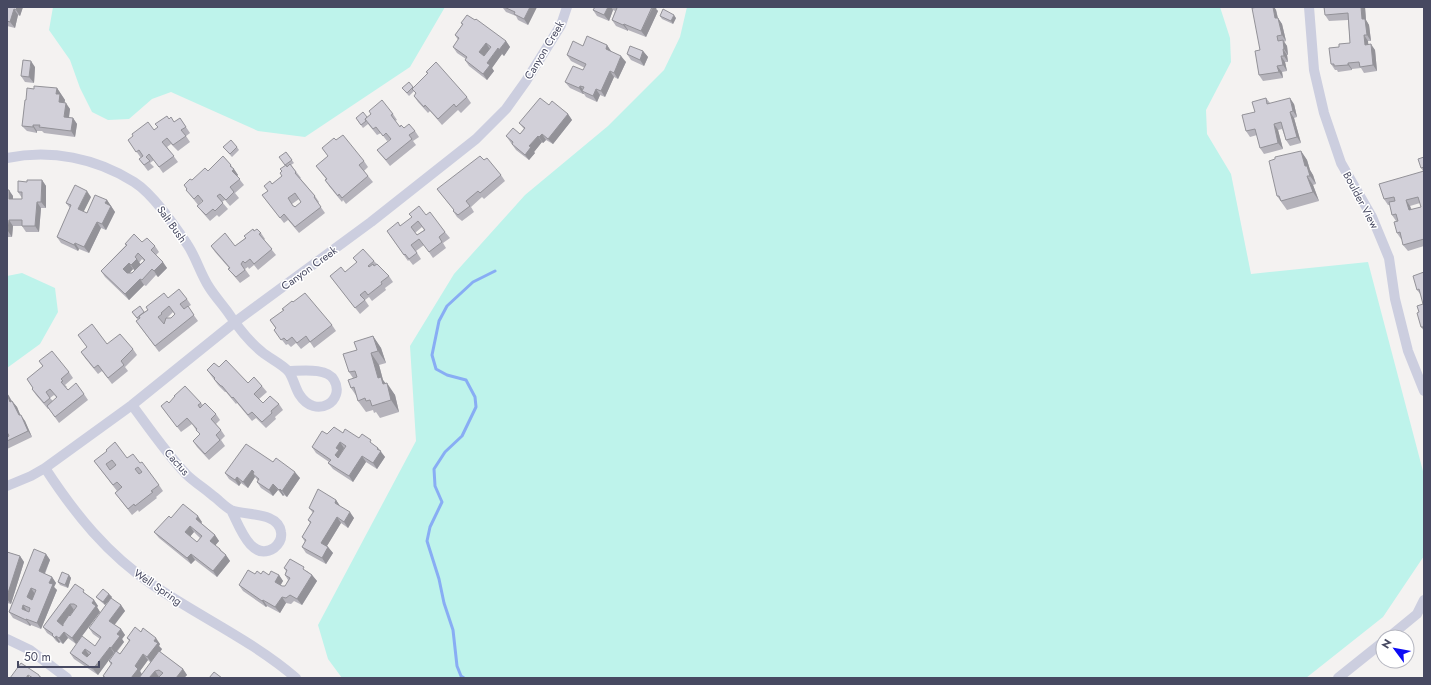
<svg xmlns="http://www.w3.org/2000/svg" width="1431" height="685" font-family="Jost,sans-serif">
<style>
.green{fill:#bef3eb}
.lines{fill:none;stroke-linecap:round;stroke-linejoin:round}
.stream{stroke:#88adf4;stroke-width:3}
.street{stroke:#cccedf;stroke-width:10}
.wall{fill:#b5b3bb;fill-rule:evenodd}
.shaded-wall{fill:#939298}
.building{fill:#d2d0d9;stroke:#939298;fill-rule:evenodd}
.labels{text-anchor:middle;dominant-baseline:central;stroke-width:3;stroke-linejoin:round;paint-order:stroke}
.street-label{font-size:11px;fill:#474961;stroke:#fff}
</style>
<rect width="100%" height="100%" fill="#f4f2f1"/>
<path class="green" d="M53,7H445L410,67L305,137L258,131L171,92L152,99L129,119L108,120L92,112L80,88L70,60L49,30Z
M687,7H1220L1230,38L1231,62L1206,110L1207,134L1231,174L1251,274L1368,262L1424,475V556L1383,617L1306,678H342L328,659L318,625L416,441L410,346L454,274L525,195L608,126L664,70L680,37Z
M22,273L55,288L58,312L40,344L7,368V276Z"/>
<g class="lines">
<path class="stream" d="M464,678L461,676L457,666L453,630L444,603L439,579L427,541L430,527L442,502L435,486L434,469L445,452L462,436L476,407L475,397L466,380L447,375L436,369L432,355L439,321L447,306L473,282L495,271"/>
<path class="street" d="M1309,7L1314,70L1324,113L1341,163L1372,217L1389,258L1395,299L1408,351L1424,391
M7,158C51,149 96,158 134,182C153,194 174,225 187,244C196,257 200,273 209,287C214,295 221,303 227,311C237,326 248,341 262,352C269,358 284,365 289,372C293,378 295,387 299,394C316,421 346,400 334,380C327,367 300,371 288,371
M132,405C149,428 166,453 186,474C194,482 204,488 212,495C218,499 225,507 231,510C245,516 278,511 281,532C282,538 279,544 274,548C251,563 239,525 231,510
M45,468C75,514 107,554 153,585C200,617 253,641 296,678
M7,486L31,476L45,468L132,405L235,322L371,222L476,139L506,109L526,81L561,25L567,7
M1389,637L1417,614L1424,600
M7,639L30,650L67,678
M1338,678L1383,642"/>
</g>
<path class="wall" d="M7,7H23L20,16L18,15L15,28L7,26Z
M500,7H537L528,25L518,20L516,16L506,12L503,8Z
M595,7H657L656,9L658,11L646,37L628,30V31L616,26L612,20L615,11L613,10L609,21L597,16L593,10Z
M1258,7H1274L1276,10L1278,18L1282,24L1286,41L1284,42L1287,46L1288,55H1287L1288,62H1285L1287,71L1282,72L1283,78L1263,81L1259,75L1260,50Z
M1365,7L1366,20L1369,25L1371,41H1368V44L1375,50L1377,71L1364,73L1361,68L1352,69V70L1338,72L1337,70H1335L1331,64L1339,47L1350,43L1348,20L1329,21L1325,15Z
M660,16L676,18L673,24L662,19Z
M461,23L506,41L510,47L504,56L502,54L492,68L494,71L487,80L469,66L465,60L466,59L457,53L453,47L458,40L455,35L462,25Z
M607,45L611,52L626,62L618,79L614,77L605,97L600,95L597,102L586,97L584,94H583L570,88L565,82L583,70L585,68L571,61L567,55L583,46Z
M643,51L648,57L644,66L631,60L627,54Z
M35,67L34,83L25,82L21,76Z
M426,72L467,97L471,103L461,113L458,110L442,125L430,111L428,113L418,102L414,96L416,94L414,91L409,96L402,88H414L428,74Z
M57,88L65,100L64,103L70,109L69,118H73L77,124L75,137L44,133L42,131H37V133L27,131L22,126L26,100L34,89Z
M1266,98L1270,103L1294,104L1297,117L1294,118L1301,143L1290,146L1286,140L1282,129L1278,130L1283,149L1264,154L1260,148L1257,135L1250,137L1246,131L1255,112Z
M549,105L568,114L572,120L553,144L546,140L543,143L542,142L534,152L535,153L529,160L516,150L506,136L520,134L524,129L519,123Z
M393,114L397,120L395,121L400,127L415,131L419,137L413,141L416,145L390,166L377,150L391,139L387,141L381,133L377,135L368,124L363,128L356,118L367,117Z
M180,118L190,133L186,136L190,142L178,151L171,144L167,147L178,162L163,173L154,160L150,163L154,167L148,171L139,159L141,158L128,140L154,130L169,119L174,122Z
M336,140L364,161L368,167L364,171L373,182L346,204L343,200L342,202L329,186L325,180L326,179L316,166L328,156L322,148Z
M223,147H237L239,150L232,157Z
M1301,151L1307,160L1310,170L1313,175L1316,184L1313,185L1319,201L1287,210L1277,196Z
M286,152L294,163L291,165L301,178H300L315,196L319,202L318,203L325,213L299,233L288,220L284,223L262,195L268,191L264,186L272,184L282,176V171L285,165ZM299,199L301,202L295,207L293,206L292,204Z
M1424,157V171H1423L1421,168Z
M484,160L501,175L505,181L484,199L482,197L471,207L474,212L462,221L457,217L453,211L454,210L437,189Z
M231,165L235,171L238,175L237,176L244,185L235,193L239,198L230,206L225,200L222,202L228,209L219,217L217,215L210,221L202,212L197,206L202,202V201L198,205L191,196L184,185L208,171Z
M1424,171V246L1408,251L1403,245L1402,239H1401L1397,233L1396,221L1392,215L1390,205H1388L1384,199ZM1420,203L1421,207L1412,210L1410,206Z
M42,180L46,186V208H41L39,232H26L22,226H13L12,237H7V190L13,196V199H22V198L18,192L27,182Z
M91,197L83,212L87,213L107,200L115,212L106,230L101,228L89,253L79,249L78,251L61,243L57,237L70,208L66,203Z
M426,215L445,232L450,238L443,243L446,248L433,258L424,245L416,251L421,259L413,265L409,260L408,261L387,231ZM422,227L424,230L417,235L415,233Z
M254,231L261,233L265,239L264,240L276,255L258,270L254,265L249,269L248,267L245,269L250,276L240,283L228,269L229,268L215,252L211,246H235Z
M142,242L155,246L159,252L156,255L167,268L158,277L156,275L146,286L144,285L129,300L105,277L101,271L126,245L125,244ZM142,259L144,261L140,264L139,263ZM133,269L135,271L132,273H129Z
M353,258L374,261L389,276L393,282L385,288L386,290L372,301L369,297L365,300L369,306L360,314L330,276L345,272L357,263Z
M1424,272V331L1421,327L1419,312L1423,304L1421,295L1417,290Z
M168,298L187,299L191,305L188,307L198,321L159,352L136,321L138,320L132,312H144ZM173,312L175,315L171,318L166,319Z
M293,302L332,325L336,331L314,348L310,342L301,349L296,343L291,347L288,344L286,345L274,330L276,329L270,320L284,311Z
M78,335L107,344L133,349L137,355L125,367L128,371L112,384L102,371L98,374L85,358L81,352L87,347Z
M373,336L381,348L386,363L379,365L383,380L395,395L399,412L380,418L376,412L374,413L373,410L366,412L358,401L357,397L351,388L353,378L349,372L357,350Z
M39,361L69,372L73,378L65,385L67,387H66L68,390L84,394L88,400L59,423L49,409H48L36,395L32,389L33,388L27,379L43,367ZM54,395L57,398L53,401L50,398Z
M219,367L248,383L262,386L267,392L259,399L263,403L279,404L283,410L275,417L276,419L266,428L256,418L252,421L237,403L236,404L226,392H225L218,385L207,370Z
M7,393L12,401L17,407L20,415L25,421L32,437L7,449V437L9,436L7,432Z
M169,403H201L203,405L216,414L220,420L216,424L221,430L225,436L221,440L225,446L209,460L197,447L193,441L200,434L196,430L192,424L181,432L161,406Z
M343,433L359,438L374,445L378,448L385,457L377,469L366,462L353,482L333,469L328,463L329,462L316,453L312,447L327,434Z
M127,458L140,463L159,485L163,491L156,497L157,498L139,512L138,510L132,515L115,493L117,491L94,461Z
M273,462L300,478L287,497L284,495L283,496L278,490L273,496L261,488L257,482L258,481L255,477L248,488L241,483L239,486L229,479L225,473Z
M336,500L340,506L354,518L348,528L341,523L327,546L328,547L333,553L326,564L306,553L302,547L305,542L302,537L310,523L308,520L313,513L309,508Z
M171,518L202,522L201,523L215,535L219,541L215,545L224,553L230,561L217,577L195,560L191,564L159,538L154,532ZM194,532L200,538L197,542L190,536Z
M7,552L20,556L24,562L11,604L7,603Z
M46,554L50,560L45,574L52,577L56,583L54,587L57,590L41,629L31,625L30,626L13,618L9,612Z
M284,568L307,571L312,575L317,581L302,605L294,601L291,604L286,603L280,613L267,606L266,607L243,591L239,585L255,574H261L279,575L283,581L280,585L282,586H285L288,580L285,575L286,571Z
M69,575L71,578L68,588L60,585L58,582Z
M75,584L87,595L94,600L98,606L97,607L100,612L76,644L68,638L63,644L60,642L59,643L56,641L53,637L47,633L43,627Z
M109,594L112,597L105,605L99,600L96,597Z
M121,605L125,611L114,624L121,629L125,635L122,639L124,642L117,652L120,654L129,641L127,638L141,632L160,644L159,646L162,649L160,652L183,669L187,675L184,678H104L103,676L111,665L109,661L114,653L98,675L74,659L70,653L95,646L100,639L93,634L89,628ZM148,660L151,663L142,674L140,671Z"/>
<path class="shaded-wall" d="M17,7H23L20,16L16,10Z
M530,7H537L528,25L524,19Z
M608,7H611L613,10L609,21L604,15Z
M653,7H657L656,9L658,11L646,37L641,31Z
M1273,7H1274L1276,10L1279,24L1275,18Z
M1361,7H1365L1366,20L1369,25L1371,41L1367,35L1362,19Z
M14,9L18,15L15,28L10,22Z
M674,15L676,18L673,24L671,21Z
M1278,18L1282,24L1286,41L1282,35Z
M624,24L628,30V31L623,25Z
M1364,35L1368,41L1369,50L1365,45Z
M1283,40L1287,46L1288,55L1284,49Z
M506,41L510,47L504,56L499,50Z
M486,43L490,49L484,58L479,52Z
M1371,44L1375,50L1377,71L1373,65Z
M607,45L611,51L610,55L606,49Z
M498,48L502,54L492,68L494,71L487,80L483,74L487,63Z
M1283,49L1287,55L1288,62L1284,56Z
M643,51L648,57L644,66L640,60Z
M621,56L626,62L618,79L614,73Z
M1281,56L1285,62L1287,71L1283,65Z
M31,61L35,67L34,83L29,77Z
M1348,63L1352,69V70L1348,65Z
M1277,66L1282,72L1283,78L1279,72Z
M610,71L614,77L605,97L601,91Z
M580,86L585,92L582,91L584,94H583L579,88Z
M57,88L65,100L64,108L59,102L56,94Z
M596,89L600,95L597,102L593,96Z
M1290,98L1294,104L1297,117L1293,111Z
M66,103L70,109L68,123L64,117Z
M1290,112L1294,118L1301,143L1297,137Z
M568,114L572,120L553,144L548,139Z
M73,118L77,124L75,137L71,131Z
M1274,124L1278,130L1283,149L1278,143Z
M33,125L37,131V133L33,127Z
M542,134L546,140L543,143L539,137Z
M538,136L542,142L534,152L535,153L529,160L525,155L529,146Z
M1301,151L1307,160L1310,170L1313,175L1316,184L1310,176L1305,166Z
M234,169L238,175L236,177L232,171Z
M1307,176L1313,185L1319,201L1313,192Z
M42,180L46,186V208L41,202Z
M9,190L13,196V205L9,199Z
M87,191L91,197L82,215L78,209Z
M107,200L115,212L106,230L102,224L105,203Z
M1406,200L1410,206L1413,216L1409,210Z
M37,202L41,208L39,232L35,226Z
M9,220L13,226L12,237L8,231Z
M97,222L101,228L89,253L84,247Z
M75,243L79,249L78,251L74,245Z
M137,259L141,265L135,271L131,265Z
M163,262L167,268L158,277L154,271Z
M129,263L133,269L128,275L123,269Z
M140,279L144,285L129,300L125,294Z
M373,336L381,348L386,363L378,351Z
M371,353L379,365L383,380L388,387L387,383L395,395L399,412L391,400L378,378Z
M7,393L9,396L15,408L10,402L7,394Z
M12,401L17,407L23,421L19,415Z
M21,415L25,421L32,437L28,431Z
M340,442L344,448L341,453L343,456L339,461L335,455L336,448Z
M378,448L385,457L377,469L373,463Z
M362,456L366,462L353,482L349,476Z
M252,470L256,476L253,474L255,477L248,488L243,482Z
M295,472L300,478L287,497L282,491Z
M237,477L241,483L239,486L235,480Z
M273,484L278,490L273,496L269,490Z
M280,489L284,495L283,496L279,490Z
M336,500L340,506L335,503Z
M350,512L354,518L348,528L344,522Z
M198,516L202,522L200,525L196,519Z
M337,517L341,523L325,549L321,543Z
M190,526L194,532L189,538L185,532Z
M215,535L219,541L214,547L210,541Z
M328,547L333,553L326,564L322,558Z
M46,554L50,560L43,577L39,571Z
M191,554L195,560L191,564L187,558Z
M226,555L230,561L217,577L213,571Z
M20,556L24,562L11,604L7,599V596Z
M69,575L71,578L68,588L65,585Z
M279,575L283,581L279,588L275,582Z
M312,575L317,581L302,605L297,599Z
M52,577L56,583L54,587L57,590L41,629L37,623L49,583Z
M31,588L35,594L31,603L27,597Z
M109,594L112,597L105,605L103,602Z
M282,597L286,603L280,613L275,607Z
M94,600L98,606L97,607L100,612L76,644L72,638Z
M263,600L267,606L266,607L262,601Z
M70,604L74,610L61,627L57,621Z
M23,605L27,611L22,609Z
M121,605L125,611L113,627L109,621Z
M26,619L31,625L30,626L26,620Z
M121,629L125,635L122,639L124,642L115,653L111,648L117,634Z
M64,632L68,638L63,644L59,638Z
M56,636L60,642L59,643L55,638Z
M156,638L160,644L159,646L162,649L152,663L147,657L154,641Z
M110,647L114,653L98,675L93,669Z
M85,649L89,655L86,659L82,653Z
M143,654L148,660L140,671L142,675L140,678H131L135,666Z
M183,669L187,675L184,678H176Z
M155,671L159,677L158,678H149Z
M28,675L30,678H26Z"/>
<path class="building" d="M7,7H17L16,10L14,9L10,22L7,21Z
M504,7H530L524,19L514,14L515,12Z
M595,7H608L604,15L593,10Z
M615,7H652L641,31L624,24L623,25L612,20L617,8Z
M1258,7H1273L1275,18H1278L1282,35L1277,36L1278,41L1283,40L1284,49H1283L1284,56H1281L1283,65L1277,66L1279,72L1259,75L1255,51L1260,50L1252,8Z
M1324,7H1361L1362,19H1365L1367,35H1364L1365,45L1371,44L1373,65L1360,67L1359,62L1348,63V65L1334,66V64H1331L1329,48L1339,47V44L1350,43L1348,13L1325,15Z
M663,9L674,15L671,21L660,16Z
M467,15L475,20L476,19L506,41L499,50L498,48L487,63L490,65L483,74L465,60L467,57L453,47L459,38L455,35L463,24L461,23ZM486,43L491,47L484,56L479,52Z
M587,36L607,45L606,49L621,56L614,73L610,71L601,91L596,89L593,96L582,91L584,87L580,86L579,88L565,82L573,66L583,70L586,64L567,55L573,41L583,46Z
M630,46L643,51L640,60L627,54Z
M23,60L31,61L29,77L21,76Z
M436,62L467,97L456,107L454,104L438,119L425,105L424,107L414,96L416,93L412,89L428,73L426,72Z
M409,82L413,87L407,93L402,88Z
M34,86L57,88L56,94H60L59,102L66,103L64,117L73,118L71,131L39,127L40,125H33V127L22,126L25,100H26L27,88L34,89Z
M540,98L549,105L552,101L568,114L548,139L542,134L539,137L538,136L529,146L531,147L525,155L512,144L513,142L506,136L513,128L520,134L525,128L519,123Z
M1266,98L1267,104L1290,98L1293,111L1290,112L1297,137L1286,140L1281,122L1274,124L1278,143L1260,148L1255,129L1246,131L1242,115L1255,112L1252,102Z
M382,100L393,114L391,115L400,127L401,125L404,128L409,124L415,131L409,135L412,139L386,160L377,150L391,139L386,133L383,136L376,127L373,129L365,119L371,114L369,111Z
M363,112L367,117L365,119L366,121L361,125L356,118Z
M167,116L169,119L171,117L174,122L180,118L186,127L181,130L186,136L173,145L167,138L162,142L174,156L159,167L149,154L146,157L150,161L144,165L139,159L143,156L139,150L136,152L128,140L133,136L132,134L148,122L154,130L158,127L155,124Z
M343,135L364,161L359,165L368,176L342,198L339,194L338,196L325,180L327,179L316,166L328,156L322,148L334,138L336,140Z
M231,140L237,147L230,154L223,147Z
M1301,151L1305,166H1307L1310,176H1307L1313,192L1281,201L1279,196H1277L1269,161L1275,159V157Z
M286,152L292,160L285,165L279,157Z
M223,156L231,165L230,166L234,169L232,171L240,179L230,187L234,192L226,200L220,194L217,196L223,203L215,211L213,209L206,215L197,206L203,201L198,195L194,199L186,190L187,189L184,185L190,179L192,180L205,168L208,171Z
M480,156L484,160L487,158L501,175L480,193L478,191L466,201L470,206L458,215L453,211L454,210L437,189Z
M1424,157V167L1421,168L1418,159Z
M290,164L296,172L295,173L315,196L314,197L321,207L295,227L284,214L280,218L262,195L268,191L264,186L270,181L272,184L282,176L280,173L282,171L280,169L286,165L287,167ZM295,193L301,202L295,207L294,206H293L288,198Z
M1424,171V239L1403,245L1400,232L1397,233L1394,222L1398,221L1396,214L1392,215L1389,202L1395,201L1394,197L1384,199L1379,184ZM1418,197L1421,207L1409,210L1406,200Z
M27,180H42L41,202H37L35,226H22V220H9L8,231H7V190H9V199H22V192H18V181L27,182Z
M75,185L87,191L78,209L87,213L95,195L107,200L105,203L111,206L102,224L97,222L84,247L75,243L74,245L57,237L71,205L66,203Z
M419,206L426,215L430,212L445,232L439,237L442,242L429,252L419,239L411,245L417,253L409,259L405,254L404,255L387,231L398,222L400,226L412,217L409,214ZM418,221L425,230L417,235L411,227Z
M253,229L254,231L257,229L261,233L259,234L272,249L254,264L250,259L245,263L243,261L241,264L245,270L236,277L228,269L230,268L211,246L225,233L235,246L246,238L244,236Z
M134,234L142,242L147,238L155,246L151,250L163,262L154,271L152,269L142,280L140,279L125,294L101,271L127,245L125,244ZM138,253L145,260L132,273H127L123,269L129,263L131,265L137,259L135,257Z
M363,249L374,261L368,266L369,267L373,264L374,266L377,264L389,276L381,282L382,284L368,295L365,291L360,295L365,300L355,308L330,276L341,267L345,272L357,262L353,258Z
M1424,272V327H1421L1417,313L1419,312L1417,306L1423,304L1419,289L1417,290L1413,276Z
M179,289L187,299L180,304L184,309L188,306L194,315L155,346L136,321L140,318L139,316L148,310L146,307L164,293L168,298ZM169,306L175,314L171,318H166L164,324L158,317L162,314L161,313Z
M305,293L332,325L310,342L306,336L297,343L292,337L287,341L284,338L281,340L274,330L276,328L270,320L284,310L282,309L292,301L293,302Z
M140,306L144,312L137,318L132,312Z
M92,324L107,344L120,334L133,349L121,361L124,365L108,378L98,365L94,368L81,352L87,347L78,335Z
M373,336L378,351L371,353L378,378L381,377L383,384L387,383L391,400L372,406L370,400L366,401L365,398L358,401L354,387L351,388L348,380L357,377L355,371L349,372L343,354L357,350L354,342Z
M52,351L69,372L61,379L63,381L61,382L68,390L76,383L84,394L55,417L47,406L57,397L50,389L46,392L50,398L44,403L32,389L33,388L27,379L43,366L39,361Z
M226,360L248,383L254,377L262,386L254,394L263,403L270,396L279,404L271,411L272,413L262,422L252,412L248,415L233,397L232,398L222,386H221L214,379L215,378L207,370L214,363L219,367Z
M185,386L201,403L198,405L200,408L205,403L216,414L211,419L221,430L216,435L220,440L205,454L193,441L200,434L196,430L197,429L187,418L177,427L161,406L167,401L169,403L175,396H174Z
M7,394L10,402L12,401L19,415H21L28,431L7,441V437L9,436L7,432Z
M334,427L343,433L345,429L359,438L362,434L371,440L370,442L378,448L377,449L381,451L373,463L362,456L349,476L328,463L331,460L312,447L322,431L327,434ZM340,442L346,446L338,458L335,455L339,450L336,448Z
M115,442L127,458L133,454L140,463L142,462L159,485L151,491L153,492L135,506L134,504L128,509L115,493L122,487L117,482L113,485L94,461L107,451L106,450ZM112,460L116,465L110,470L106,464ZM138,467L142,472L139,474L135,469Z
M246,444L273,462L276,458L295,472L282,491L280,489L279,490L273,484L269,490L257,482L259,479L253,474L254,472L252,470L243,482L237,477L235,480L225,473Z
M318,489L336,500L335,503L350,512L344,522L337,517L321,543L328,547L322,558L302,547L306,540L302,537L311,522L308,520L314,511L309,508Z
M183,504L198,516L196,519L215,535L210,541L220,549V550L226,555L213,571L191,554L187,558L154,532L169,516L171,518ZM190,526L202,536L197,542L185,532Z
M34,549L46,554L39,571L52,577L49,583L53,584L37,623L26,619V620L9,612ZM31,588L36,590L32,600L27,597ZM23,605L30,608L29,612L22,609Z
M7,552L20,556L7,596Z
M290,559L304,567L303,569L312,575L297,599L290,595L286,598L282,597L275,607L263,600L262,601L239,585L248,570L255,574L257,571L261,574L263,571L269,575L271,571L279,575L275,582L282,586H285L290,578L285,575L287,570L284,568Z
M62,572L69,575L65,585L58,582Z
M75,584L84,590L83,592L94,600L92,603L96,606L72,638L64,632L59,638L56,636L55,638L52,635L53,634L43,627ZM70,604H74L77,606L70,616L69,615L63,624V626L57,621Z
M103,589L109,594L103,602L96,597Z
M111,598L121,605L109,621L121,629L117,634L120,636L111,648L110,647L93,669L70,653L82,636L95,646L101,637L89,628ZM85,649L91,653L87,657L82,653Z
M135,627L141,632L143,628L156,638L154,641L158,643L147,657L143,654L135,666L138,669L131,678H106L103,676L112,663L109,661L116,651L120,654L130,640L127,638Z
M159,651L183,669L176,678H158L163,673L159,670L155,671L149,678H139Z
M21,663L39,675V676L42,678H33L28,675L26,678H10Z
M214,672L222,678H209Z"/>
<g class="labels">
<g class="street-label">
<text transform="translate(544 50) rotate(-59)">Canyon Creek</text>
<text transform="translate(1361 200) rotate(62)">Boulder View</text>
<text transform="translate(172 224) rotate(54)">Salt Bush</text>
<text transform="translate(309 268) rotate(-36)">Canyon Creek</text>
<text transform="translate(177 462) rotate(49)">Cactus</text>
<text transform="translate(158 587) rotate(34)">Well Spring</text>
</g>
</g>
<rect width="1431" height="685" fill="none" stroke="#474961" stroke-width="16"/>
<g transform="translate(1395 649) rotate(302)"><circle r="19" fill="#ffffff" stroke="#b5b6c0"/>
<path d="M0-3L7 15L0 10L-7 15Z" fill="#0d0bf5"/>
<text y="-6" font-size="11" font-weight="bold" text-anchor="middle" fill="#474961">N</text>
</g>
<path d="M18 661v6h81v-6" fill="none" stroke="#474961" stroke-width="2"/>
<text x="24" y="661" font-size="12" fill="#474961" stroke="#ffffff" stroke-width="3" paint-order="stroke">50 m</text>
</svg>
